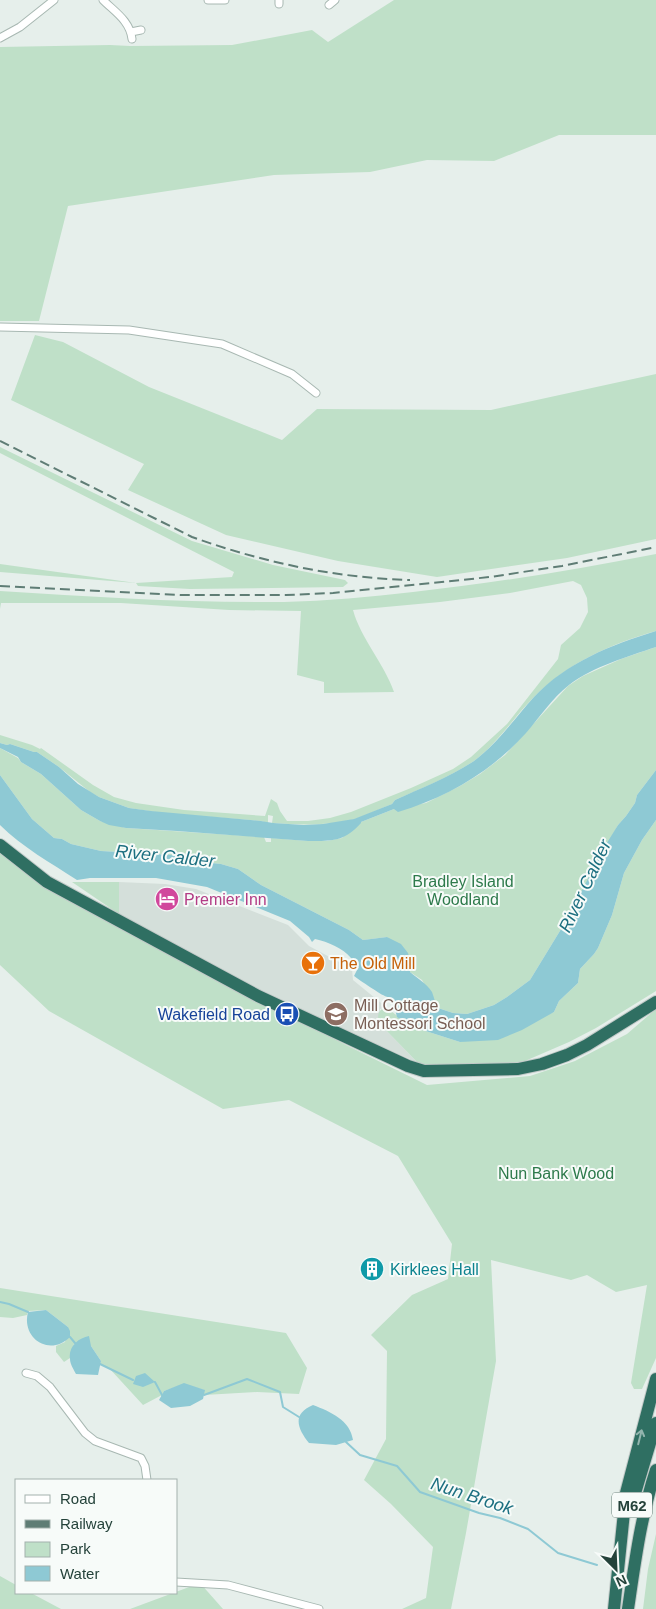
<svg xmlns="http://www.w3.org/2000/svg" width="656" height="1609" font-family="Arial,sans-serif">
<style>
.built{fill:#d4dfda}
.green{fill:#bfe0c8}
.water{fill:#8ec9d4}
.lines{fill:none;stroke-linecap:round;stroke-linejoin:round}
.stream{stroke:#8ec9d4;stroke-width:2}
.street-casing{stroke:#a8b8b2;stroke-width:9}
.highway-casing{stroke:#c2cac8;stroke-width:14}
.street{stroke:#fff;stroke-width:7}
.highway{stroke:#2f6f62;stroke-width:12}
.rail{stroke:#5f7d75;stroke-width:2;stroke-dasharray:10 5;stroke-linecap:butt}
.oneway{stroke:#93b5ae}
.labels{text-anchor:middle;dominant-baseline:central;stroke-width:4;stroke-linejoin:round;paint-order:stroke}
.shield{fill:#f7fbf9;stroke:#637a73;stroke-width:1}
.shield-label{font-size:15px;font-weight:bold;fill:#24423a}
.park-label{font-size:16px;fill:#2d7a4b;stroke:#f7fbf9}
.hotel-label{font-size:16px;fill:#b23c85;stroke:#f7fbf9;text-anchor:start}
.food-label{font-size:16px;fill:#c56008;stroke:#f7fbf9;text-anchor:start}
.education-label{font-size:16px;fill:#785e54;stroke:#f7fbf9;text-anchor:start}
.transit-label{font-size:16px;fill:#164399;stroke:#f7fbf9;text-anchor:end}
.culture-label{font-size:16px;fill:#0d838f;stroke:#f7fbf9;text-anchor:start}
.water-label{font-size:18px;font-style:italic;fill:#1c6f80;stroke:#f7fbf9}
</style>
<rect width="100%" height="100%" fill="#e6efeb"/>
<path class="built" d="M119,882L165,884L196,889L288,925L309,946L352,969L353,980L386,1007L380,1009L378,1022L417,1062L269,997L119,914Z"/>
<path class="green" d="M394,0H656V135H559L494,161L427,160L370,172L274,175L68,206L39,321H0V47L110,45L130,46L232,45L312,30L328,42Z
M35,335L63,342L149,387L282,440L317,409L491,410L656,374V539L567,558L437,577L338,561L226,535L128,490L144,464L11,400Z
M0,447L192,541L273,565L345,580L348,583L343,587L190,589L138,586L136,583L0,572V564L136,583L232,577L234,572L0,453Z
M656,554V631C610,644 568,663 534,697C513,718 498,743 474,761C450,777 422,788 395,800L392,804C379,809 367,815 355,819C328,826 299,825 272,823L273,816L268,815V823L261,821L162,813L129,808L99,797L90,792L59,767L37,752H34L10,744L7,745L0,743V735L32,745L40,749L41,748L93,785L114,797L136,803L184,810L265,816L271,799L277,803L280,811L287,821H308L330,818L351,812L411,788L453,769L471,757L507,724L558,659L561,645L580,628L588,612L587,598L581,585L573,581L510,593L440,602L353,610C361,639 384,663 394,692L324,693V682L297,675L301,611L229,610L121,603H1L0,609V591C95,597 189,603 284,602C327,601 370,597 413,592C494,583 575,570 656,554Z
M656,647V770L637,795L635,803L626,816L618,825L566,921L530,980L507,997L494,1005L467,1014L453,1013L438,1008L422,980L410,972V961L387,937L363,940L349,930L261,885L238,869L221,864L203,862L171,855L101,851L71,844L62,839L54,838L32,819L0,775V748L18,758L21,762L41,774L81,810L100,821L126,828L264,837L266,842H271V838L308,841H327L342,838L361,822L394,809L426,803L460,786L480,774L505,755L568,686L583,676L621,659Z
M656,820V991L596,1028L569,1042L525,1061L498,1066L420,1065L378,1022C378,1014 378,1010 386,1007L410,1026L460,1042L542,1017L554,1012L559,1001L578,983L580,969L594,954L598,948L612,915L624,873L642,840Z
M0,849L52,889L346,1045L427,1085L530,1076L575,1061L627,1034L656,1009V1358L642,1389H634L631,1383L647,1285L616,1292L587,1275L571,1280L491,1260L496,1361L466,1533L451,1609H402L426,1598L433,1547L391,1504L364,1480L386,1439L387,1351L371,1335L412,1295L448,1279L452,1244L398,1156L289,1100L223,1109L49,1011L0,965Z
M72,882H119V914Z
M0,1288L286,1333L307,1368L299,1394L257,1392L204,1395V1390L184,1384L164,1391L162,1395L143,1405L109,1368L100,1364L101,1361L91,1346L74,1344L70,1358L64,1362L56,1352V1346L65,1342L68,1327L46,1310L28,1311L27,1315L13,1318L0,1317Z
M656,1534V1609H643L648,1569Z
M0,1576L16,1585V1593H31L61,1609H0Z
M200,1583L223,1609H130Z"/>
<path class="water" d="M656,631V647C627,657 594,666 569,685C552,698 540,717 526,733C492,771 448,797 398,812L394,809L361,822V823C344,842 332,841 308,841L177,831L126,828L109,825L100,821L81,810L41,774L21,762L18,757L0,748V743L7,745L10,744L34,752H37L59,767L78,784L99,797L129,808L151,811L261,821L273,823L304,825L323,824L354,819L392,804L395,800C421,788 450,777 474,761C498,743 514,719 534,697C567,662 611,645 656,631Z
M656,770V820L642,840L624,873L612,915L598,948L594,954L580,969L578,983L559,1001L554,1012L522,1030L498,1040L460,1042L410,1026L397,1017L392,998C389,997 386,997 383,995C380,994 355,977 354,976L358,968C355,965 354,961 351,958C343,948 328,942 315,939L312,942L309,937L290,921L207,887L156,878H90L77,880C51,863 22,847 0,825V775L32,819L54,838L62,839L71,844L101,851L171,855L203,862L221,864L238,869L261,885L349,930L363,940L387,937L401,944L408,953L410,961V972C418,979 426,983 432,992C434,997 435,1003 438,1008L453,1013L467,1014L494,1005L507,997L530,980L566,921L605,846L618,825L626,816L635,803L637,795Z
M46,1310L68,1327L70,1331V1337C50,1357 21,1339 28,1312Z
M89,1336L91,1346L101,1361L98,1375L76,1374C74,1370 70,1364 70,1359C68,1347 78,1338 89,1336Z
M145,1373L155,1382L143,1387L133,1384L136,1376Z
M184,1383L205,1390L203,1399L190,1406L171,1408L159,1400L164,1391Z
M313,1405C331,1412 350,1420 353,1440L336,1445L309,1443C297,1428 292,1414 313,1405Z"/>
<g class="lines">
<path class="stream" d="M0,1302L9,1304L28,1312
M70,1337L75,1343
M100,1364L133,1380
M155,1382L162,1395
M204,1395L247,1379L280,1392L283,1407L299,1417
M346,1442L360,1455L397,1466L420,1492L479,1513L500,1518L528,1529L558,1553L597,1565"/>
<g class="street-casing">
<path id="street" d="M103,0C115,12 130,21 132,39
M208,0H225
M279,4V0
M329,5L335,0
M131,32L141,30
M0,38L20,27L54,0
M0,327L129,330L222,344L292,374L316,393
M26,1373L37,1376L50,1387L85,1433L95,1441L141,1458L145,1466L147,1480
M176,1582L228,1585L319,1609"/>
</g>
<g class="highway-casing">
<path id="highway" d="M0,845L47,882L258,996L408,1066L424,1071L518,1069L542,1064L567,1055L587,1045L656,1002
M633,1500L656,1423
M614,1609L626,1493L656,1379
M628,1609C635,1562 641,1515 656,1470"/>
</g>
<use href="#street" class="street"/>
<use href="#highway" class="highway"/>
<path class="rail" d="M0,441L192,537C262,562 335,578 410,580
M0,586L181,595H286L333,593L490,577L562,566L656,547"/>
</g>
<defs><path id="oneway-shaft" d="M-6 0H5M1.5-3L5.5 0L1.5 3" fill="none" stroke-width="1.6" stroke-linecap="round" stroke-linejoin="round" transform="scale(1.25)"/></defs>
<use class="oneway" href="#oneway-shaft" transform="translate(640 1437) rotate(-76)"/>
<defs>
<g id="hotel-disc" transform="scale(1.25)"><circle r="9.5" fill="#d1479c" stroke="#f7fbf9"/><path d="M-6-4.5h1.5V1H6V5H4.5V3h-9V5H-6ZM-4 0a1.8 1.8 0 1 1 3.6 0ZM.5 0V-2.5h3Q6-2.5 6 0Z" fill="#fff"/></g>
<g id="bar-disc" transform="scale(1.25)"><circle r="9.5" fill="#e8710a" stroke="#f7fbf9"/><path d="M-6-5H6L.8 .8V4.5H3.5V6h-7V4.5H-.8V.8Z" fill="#fff"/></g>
<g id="bus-disc" transform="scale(1.25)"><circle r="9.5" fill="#1a4fb4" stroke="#f7fbf9"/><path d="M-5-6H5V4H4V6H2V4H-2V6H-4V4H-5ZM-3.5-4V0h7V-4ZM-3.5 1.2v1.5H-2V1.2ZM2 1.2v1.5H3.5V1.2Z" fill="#fff"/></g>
<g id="school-disc" transform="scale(1.25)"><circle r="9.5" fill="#8d6e63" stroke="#f7fbf9"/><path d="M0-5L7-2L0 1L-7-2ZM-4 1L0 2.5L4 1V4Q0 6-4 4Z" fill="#fff"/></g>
<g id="building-disc" transform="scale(1.25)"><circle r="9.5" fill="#0f9aa8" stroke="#f7fbf9"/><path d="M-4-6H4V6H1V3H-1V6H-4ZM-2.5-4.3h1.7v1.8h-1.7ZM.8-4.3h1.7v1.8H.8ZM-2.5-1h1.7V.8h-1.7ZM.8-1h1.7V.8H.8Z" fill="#fff"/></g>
</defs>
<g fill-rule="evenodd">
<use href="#hotel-disc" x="167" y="899"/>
<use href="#bar-disc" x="313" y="963"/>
<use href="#bus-disc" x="287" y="1014"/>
<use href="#school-disc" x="336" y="1014"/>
<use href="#building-disc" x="372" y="1269"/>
</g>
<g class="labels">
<rect class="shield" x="612" y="1492.5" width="40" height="25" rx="4"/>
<g class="shield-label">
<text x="632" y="1505">M62</text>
</g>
<g class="park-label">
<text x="463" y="881">Bradley Island<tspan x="463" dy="18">Woodland</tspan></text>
<text x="556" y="1173">Nun Bank Wood</text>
</g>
<g class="hotel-label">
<text x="184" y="899">Premier Inn</text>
</g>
<g class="food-label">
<text x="330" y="963">The Old Mill</text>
</g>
<g class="education-label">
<text x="354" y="1005">Mill Cottage<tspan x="354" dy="18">Montessori School</tspan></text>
</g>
<g class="transit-label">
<text x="270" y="1014">Wakefield Road</text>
</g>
<g class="culture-label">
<text x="390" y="1269">Kirklees Hall</text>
</g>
<g class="water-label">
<text transform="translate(165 856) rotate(6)">River Calder</text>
<text transform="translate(585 886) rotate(-65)">River Calder</text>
<text transform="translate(472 1496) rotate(18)">Nun Brook</text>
</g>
</g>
<rect x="15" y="1479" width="162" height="115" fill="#f7fbf9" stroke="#a3b1ad"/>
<rect x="25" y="1495" width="25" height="8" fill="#ffffff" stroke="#a3b1ad"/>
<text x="60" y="1504" font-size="15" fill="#24423a">Road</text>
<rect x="25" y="1520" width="25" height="8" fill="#5f7d75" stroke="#a3b1ad"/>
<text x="60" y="1529" font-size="15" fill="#24423a">Railway</text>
<rect x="25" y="1542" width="25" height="15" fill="#bfe0c8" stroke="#a3b1ad"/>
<text x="60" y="1554" font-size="15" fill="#24423a">Park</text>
<rect x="25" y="1566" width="25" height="15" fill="#8ec9d4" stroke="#a3b1ad"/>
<text x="60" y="1579" font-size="15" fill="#24423a">Water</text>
<g transform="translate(616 1569) rotate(156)" stroke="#f7fbf9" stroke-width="4" paint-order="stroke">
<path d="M0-4L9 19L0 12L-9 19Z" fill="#24423a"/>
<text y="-8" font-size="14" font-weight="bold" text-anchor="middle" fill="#24423a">N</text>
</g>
</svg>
